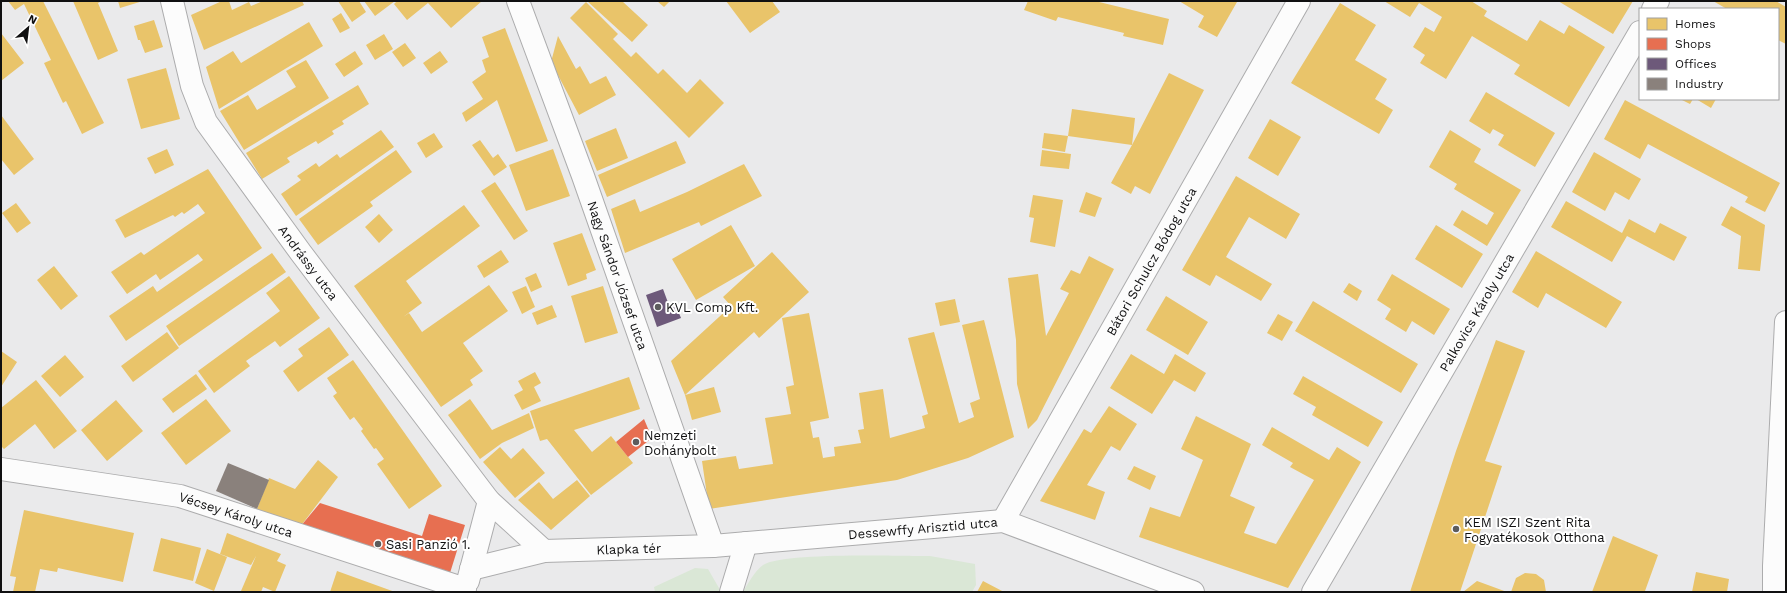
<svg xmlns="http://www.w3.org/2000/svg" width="1787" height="593" font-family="'Work Sans',sans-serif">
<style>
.green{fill:#dae7d6}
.homes{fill:#e9c46a}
.shops{fill:#e76f51}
.offices{fill:#6d597a}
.industry{fill:#8a817c}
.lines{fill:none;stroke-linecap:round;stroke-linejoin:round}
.street-casing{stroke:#acacad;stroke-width:24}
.street{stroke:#fcfcfc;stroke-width:22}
.poi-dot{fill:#5c5c5d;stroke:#fff;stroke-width:1.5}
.labels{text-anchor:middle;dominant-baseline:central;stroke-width:4;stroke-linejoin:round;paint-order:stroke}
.street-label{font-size:13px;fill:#101011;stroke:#fff}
.poi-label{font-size:13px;fill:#101011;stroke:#fff;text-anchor:start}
</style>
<rect width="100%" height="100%" fill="#eaeaeb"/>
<path class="green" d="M930,556L975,564L976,585L972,592H743C749,582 754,572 763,565C782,552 901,556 930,556Z
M695,568L708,569L719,588V592H655L654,587Z"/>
<path class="homes" d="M8,1H43L104,123L82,134L66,101L63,103L44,63L51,60L24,4L15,10Z
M73,1H102L98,3L118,51L98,60Z
M118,1H143L120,8Z
M222,1H229L232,10L249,2L251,6L263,1H302L304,5L204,50L191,15Z
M338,1H359L366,12L352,22Z
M364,1H395L375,16Z
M397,1H482L451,28L428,3L407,20L394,4Z
M587,1H622L648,25L632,42Z
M657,1H670L664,7Z
M726,1H772L780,12L750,33Z
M1028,1H1095L1169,19L1163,45L1123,36L1124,33L1058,17L1056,21L1024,10Z
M1179,1H1235L1237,2L1217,37L1198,27L1204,16Z
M1384,1H1471L1487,11L1484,16L1527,41L1540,20L1564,34L1569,25L1605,47L1569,107L1514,74L1520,65L1472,36L1446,79L1420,63L1425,55L1413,47L1425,27L1434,32L1442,17L1419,3L1410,17Z
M1558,1L1603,2L1633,1L1613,34Z
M1713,1H1776L1786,7V44L1778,40V9H1727Z
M586,2L618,34L613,39L631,57L636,52L658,74L663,69L687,93L700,79L724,103L689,138L570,18Z
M1340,3L1376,25L1355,60L1387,79L1375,99L1393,110L1379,134L1291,83Z
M341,13L350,28L340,33L332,19Z
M154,20L163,47L145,53L140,40H138L134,26Z
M309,22L323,46L219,109L206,67L233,51L241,63Z
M505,28L548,141L516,152L497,100L466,122L462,113L483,99L472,82L486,72L482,60L489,57L482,37Z
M1,33L24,63L1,81Z
M384,34L393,49L375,60L366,45Z
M558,36L576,69L580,66L590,84L606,76L616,95L579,115L551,62Z
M405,43L416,58L403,67L392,52Z
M355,51L363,64L344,77L335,64Z
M440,51L448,62L431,74L423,63Z
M306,60L329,98L244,150L220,111L248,95L257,110L296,87L286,71Z
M166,68L180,119L141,129L127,79Z
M1169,73L1204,90L1150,194L1135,186L1131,194L1111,183L1132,145L1068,136L1072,109L1135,118L1132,145Z
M358,85L369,104L342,121L344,124L332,131L334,134L318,144L316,141L287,158L290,162L262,179L246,153Z
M1486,92L1555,133L1535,167L1498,145L1504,135L1493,129L1490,134L1469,121Z
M1680,99H1693L1690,104Z
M1696,99H1716L1711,108Z
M1625,100L1780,183L1765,212L1745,202L1748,197L1648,144L1640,159L1604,139Z
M1,115L34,159L14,175L1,159Z
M1270,119L1301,137L1278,176L1248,158Z
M616,128L628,158L597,171L585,141Z
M381,130L394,147L296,216L281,194L301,180L297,176L316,163L319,167L337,154L340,158Z
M1450,130L1481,149L1474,162L1521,190L1487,246L1453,225L1462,210L1487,225L1494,213L1454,189L1457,184L1429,167Z
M434,133L443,147L426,158L417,143Z
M1044,133L1068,136L1065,152L1042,148Z
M480,140L493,158L498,154L507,167L494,176L472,145Z
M676,141L686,163L607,197L598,175Z
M167,149L174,165L155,174L147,158Z
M553,149L570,196L526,211L509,165Z
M396,150L412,172L370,202L373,206L318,245L299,219Z
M1042,150L1071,154L1069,169L1040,166Z
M1594,152L1641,179L1629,200L1615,192L1605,211L1572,192Z
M744,164L762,196L701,226L699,222L625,253L611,209L635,199L640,212L687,192Z
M208,169L262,248L126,341L109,316L153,286L157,292L203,260L198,254L160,280L156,274L127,294L111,272L141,252L144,255L205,213L198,204L184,214L182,212L175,217L173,215L125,238L115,220Z
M1236,176L1300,214L1286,239L1249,217L1226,257L1272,284L1261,301L1216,275L1210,286L1182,270Z
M495,182L528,231L514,240L481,191Z
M1086,192L1102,198L1095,217L1079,212Z
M1033,195L1063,200L1055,247L1030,242L1034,218L1029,217Z
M1566,201L1622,233L1629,219L1655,233L1660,223L1687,237L1674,261L1627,236L1612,262L1551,227Z
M16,203L31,223L17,233L2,213Z
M464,205L480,226L406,281L422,303L403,317L409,313L422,332L489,285L508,311L463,343L483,371L470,380L473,385L441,407L354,286Z
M1731,206L1765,225L1760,271L1738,269L1741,236L1721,225Z
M379,214L393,230L379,243L365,227Z
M731,225L755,266L696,300L672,259Z
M1436,225L1483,254L1462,288L1415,259Z
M582,233L596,270L586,274L587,279L568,286L553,243Z
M501,250L509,262L484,278L477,266Z
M1536,251L1622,302L1606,328L1546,293L1538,308L1512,292Z
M772,252L809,292L759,338L754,332L685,395L671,361L731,306L723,297Z
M272,253L286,272L179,346L166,326Z
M1089,256L1114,269L1037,420L1028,429L1017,384L1016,340L1008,278L1038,274L1046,336L1069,293L1060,289L1071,270L1080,274Z
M54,266L78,296L61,310L37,280Z
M536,273L542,287L531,292L525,278Z
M1392,274L1450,309L1434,335L1412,321L1406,332L1385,319L1391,309L1377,300Z
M289,276L320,318L280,347L275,341L246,361L250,366L214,393L198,371L280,311L266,293Z
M1349,283L1362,291L1357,301L1343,292Z
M526,286L535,307L522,314L512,292Z
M603,286L618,333L585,343L571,296Z
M1166,296L1208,322L1188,355L1146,330Z
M955,299L960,322L940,326L935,303Z
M1313,301L1418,364L1401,393L1295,331Z
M552,305L557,317L537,325L532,313Z
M809,313L829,418L810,422L813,438L819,437L823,458L835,456L834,447L861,443L858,430L864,429L859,393L883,389L890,438L925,428L922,416L928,414L908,338L934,332L959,423L974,417L970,403L980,399L962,325L984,320L1014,437L968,458L897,480L709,509L702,461L736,456L739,469L773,464L765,418L791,414L786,387L794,385L782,318Z
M1278,314L1293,322L1282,341L1267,333Z
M329,327L349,355L298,392L283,371L303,356L298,349Z
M167,332L179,348L133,382L121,366Z
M1496,340L1525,351L1485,461L1502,466L1460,592H1410L1456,451Z
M1,351L17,362L1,387Z
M1131,354L1164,374L1175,354L1206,373L1195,392L1174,380L1152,414L1110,388Z
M65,355L84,377L60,397L41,376Z
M353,360L442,486L409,509L377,464L384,459L376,448L374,449L361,431L363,429L354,417L350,420L333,396L337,393L327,378Z
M535,372L541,383L534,387L541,401L522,410L514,395L523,390L518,381Z
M196,374L207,389L173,413L162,399Z
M1303,376L1383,422L1368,447L1312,415L1316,407L1293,394Z
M629,377L640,409L574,430L592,452L611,436L633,463L591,495L547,439L540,441L530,411Z
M36,380L77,431L54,449L35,424L4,449L1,446V408Z
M714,387L721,412L692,420L685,395Z
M206,399L231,431L186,465L161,433Z
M470,399L492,430L529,413L534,428L502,443L480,459L448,415Z
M116,400L143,431L107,461L81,430Z
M1109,406L1137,424L1120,451L1111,446L1087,485L1105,492L1095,520L1040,501L1084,429L1091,433Z
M1196,416L1251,444L1230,496L1255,507L1244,533L1276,544L1314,480L1290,467L1293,463L1262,445L1272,427L1329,460L1337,447L1361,462L1288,588L1139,537L1150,507L1180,517L1203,460L1181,449Z
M500,447L511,459L523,448L545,473L515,498L483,462Z
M318,460L338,477L300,527L257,509L269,478L295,489Z
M1134,466L1156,476L1150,490L1127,479Z
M577,480L590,496L551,530L518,500L539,482L553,499Z
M24,510L134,533L123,582L58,568L57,572L40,569L35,592H13L16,577L10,576Z
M227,533L281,554L277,561L286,565L275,592L263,587L261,592L241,591L256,556L251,565L220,554Z
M1613,536L1658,555L1645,591L1648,592H1592Z
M161,538L201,548L193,581L153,571Z
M207,549L227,557L214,591L195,583Z
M337,571L395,592H330Z
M1696,572L1729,579L1727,592H1692Z
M1525,573L1536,574L1544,580L1546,592H1511L1516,578Z
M983,581L1004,592H977Z
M1477,581L1507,592H1463Z"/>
<path class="shops" d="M644,419L652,438L628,457L616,442Z
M320,503L422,536L429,514L465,525L450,573L300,527Z"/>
<path class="offices" d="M663,289L670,308L676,306L681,318L657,327L646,295Z"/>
<path class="industry" d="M228,463L269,480L257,509L216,491Z"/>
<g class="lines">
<g class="street-casing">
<g id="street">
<path id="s1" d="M172,1L192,86L206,122L301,253L489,501L544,551"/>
<path id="s2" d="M518,1L583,176L713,546"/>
<path d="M1653,9L1658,1"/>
<path id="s3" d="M1,469L180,496L465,589"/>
<path id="s4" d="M1003,521L1299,1"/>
<path id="s5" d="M471,569L544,551L713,546L1003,521L1193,592"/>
<path d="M468,581L489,501"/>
<path d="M731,592L746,543"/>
<path id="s6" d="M1313,592L1640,32"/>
<path d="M1774,592V566L1786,322"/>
</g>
</g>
<use href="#street" class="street"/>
</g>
<g class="poi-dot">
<circle cx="658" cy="307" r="4"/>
<circle cx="636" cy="442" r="4"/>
<circle cx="1456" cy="529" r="4"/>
<circle cx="378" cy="544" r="4"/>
</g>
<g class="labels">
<g class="street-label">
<text stroke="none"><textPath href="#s4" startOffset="299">Bátori Schulcz Bódog utca</textPath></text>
<text stroke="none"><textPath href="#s1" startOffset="300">Andrássy utca</textPath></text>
<text stroke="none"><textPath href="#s2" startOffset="292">Nagy Sándor József utca</textPath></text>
<text stroke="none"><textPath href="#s6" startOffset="324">Palkovics Károly utca</textPath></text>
<text stroke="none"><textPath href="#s3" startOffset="240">Vécsey Károly utca</textPath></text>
<text stroke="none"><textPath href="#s5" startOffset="455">Dessewffy Arisztid utca</textPath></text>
<text stroke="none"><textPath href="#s5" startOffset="160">Klapka tér</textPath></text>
</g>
<g class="poi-label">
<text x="666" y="307">KVL Comp Kft.</text>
<text x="644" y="435">Nemzeti<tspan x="644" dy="15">Dohánybolt</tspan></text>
<text x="1464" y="522">KEM ISZI Szent Rita<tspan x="1464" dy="15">Fogyatékosok Otthona</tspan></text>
<text x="386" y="544">Sasi Panzió 1.</text>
</g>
</g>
<rect width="1787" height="593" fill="none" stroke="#101011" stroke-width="4"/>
<rect x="1639" y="8" width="140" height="92" fill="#ffffff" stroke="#9f9fa0"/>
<rect x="1647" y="18" width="20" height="12" fill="#e9c46a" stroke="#9f9fa0"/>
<text x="1675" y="28" font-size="12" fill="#101011">Homes</text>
<rect x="1647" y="38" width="20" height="12" fill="#e76f51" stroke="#9f9fa0"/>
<text x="1675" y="48" font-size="12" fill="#101011">Shops</text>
<rect x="1647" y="58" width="20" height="12" fill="#6d597a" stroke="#9f9fa0"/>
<text x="1675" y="68" font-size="12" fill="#101011">Offices</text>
<rect x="1647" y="78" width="20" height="12" fill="#8a817c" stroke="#9f9fa0"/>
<text x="1675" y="88" font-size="12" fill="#101011">Industry</text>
<g transform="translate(28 28) rotate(28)" stroke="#ffffff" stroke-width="3" paint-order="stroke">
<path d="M0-3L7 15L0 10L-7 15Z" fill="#101011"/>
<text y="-6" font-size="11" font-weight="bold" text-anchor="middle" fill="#101011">N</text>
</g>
</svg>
